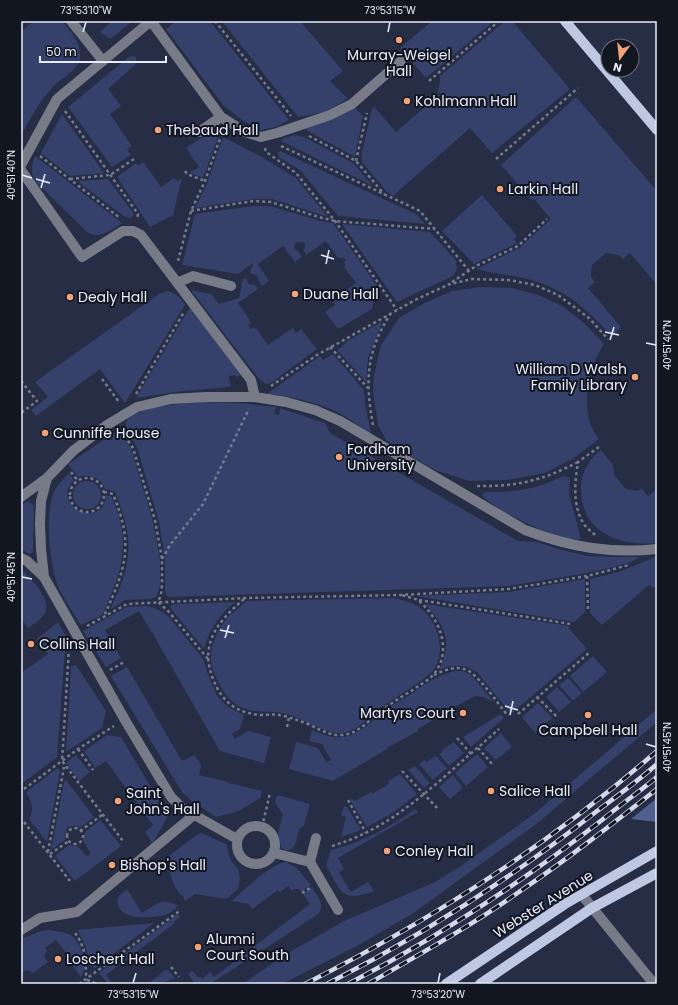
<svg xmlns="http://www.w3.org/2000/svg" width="678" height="1005" font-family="Poppins,sans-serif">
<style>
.green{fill:#35416b}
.forest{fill:#515f90}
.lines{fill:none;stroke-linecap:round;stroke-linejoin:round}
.path{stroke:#747b8f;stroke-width:2.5;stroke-dasharray:3 3;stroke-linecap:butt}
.minor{stroke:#777b88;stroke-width:10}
.major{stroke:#bfc8e2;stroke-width:10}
.rail-casing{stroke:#d3d9e9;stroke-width:4.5}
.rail{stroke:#121620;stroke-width:3;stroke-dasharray:9;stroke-linecap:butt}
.ticks{fill:none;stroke:#e8edfd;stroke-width:1.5}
.poi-dot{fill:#f0a278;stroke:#121620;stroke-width:1.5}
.labels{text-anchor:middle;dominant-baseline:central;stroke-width:4;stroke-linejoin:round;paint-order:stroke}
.poi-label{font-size:14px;fill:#e8edfd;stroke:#121620;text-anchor:start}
.street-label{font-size:14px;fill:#e8edfd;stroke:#121620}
.neatline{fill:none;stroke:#e8edfd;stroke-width:1.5}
.ticks-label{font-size:10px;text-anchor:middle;fill:#e8edfd}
</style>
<rect width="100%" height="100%" fill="#262d44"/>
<path class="green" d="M34,21H62C71,32 80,40 80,55C80,58 80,62 78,64C72,74 58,80 51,89C40,101 32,116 24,130L21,132V32Z
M112,21H132L112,38H108L100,32Z
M176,21H210L289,120L276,127L261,130L242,120L223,105L166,29Z
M222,21H300L343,71L330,81L347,98C328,113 321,113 298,117Z
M432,21H494L426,78L400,48Z
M505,21H512L570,89L492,153L470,128L393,196L387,192L362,162V152L372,109L374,107L396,132L440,94L438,91L440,82V76Z
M132,56L136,57V64L108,89L121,106L110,114L132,146L127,149L131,155L112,167L68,107L129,57Z
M576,97L657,191V285L630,253L623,259L619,255L606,253L592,265L591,277L595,282L588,288L621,327L612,336C589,312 569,292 538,282C518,275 497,275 477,269L519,248L551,219L534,199L532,200L501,165Z
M354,107L363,116L355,157L308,131L304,127Z
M62,114L104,173L70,176L41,153Z
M217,127H220L221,130L203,178L190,173L199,167L186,148Z
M295,135L304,137L353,163L373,186L281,141L284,138Z
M223,137L260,156L296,178L328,217L272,199H253L195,208L206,186Z
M280,151L416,214L425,224L338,216L300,170L279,157L277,154Z
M35,156L122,223C111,230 100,240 87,232L37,183C30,174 31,167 35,156Z
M143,162L161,187L174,178L177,181L182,178L173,215L150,227L117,177L136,163L138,165Z
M108,179L134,214L131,218L125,217L77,181Z
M482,195L517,236L514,239L517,243L474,264L442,231Z
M254,206H270L320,221L333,223L377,286L372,309L338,329L325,312L335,305L332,300L356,283L344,267L346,265L344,262L346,260L343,257L341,259L340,257L338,258L326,241L306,255L304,251L305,244L303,242H297L295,243L294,249L298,251L302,257L295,262L283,246L258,264L269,281L262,286L258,280V277L256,275L250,273L253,263L238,274L182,265L195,214Z
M342,224L430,232L455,259C458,266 458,272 451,277L397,302Z
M243,278L247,279V281L249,284L255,285L258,289L238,303L250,320L249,321L251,323L248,325L251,329L253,327L255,329L256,328L268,345L293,328L296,333L301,329L317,349L271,383L266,384L259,379L191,290L211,294L219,304L239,298Z
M482,287L512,288L538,295L562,306L584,323L604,344C587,370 578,413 599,439L574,458L545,473L507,480L469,481L435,470L410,456L386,440L378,425L373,392L374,375L381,345L400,317L425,303L452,291Z
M167,291C176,293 180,297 185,305L125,403L100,369L36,416L31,410L48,397L35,382L159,294Z
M190,307L241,375L237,377L234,375L229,376V381L231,384L230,387L183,391L136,398Z
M383,321L368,358L366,382L337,350L342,347L347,341Z
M333,354L364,390L366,410L372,436C361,428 351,419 339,413C317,402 291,396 267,394L320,356L323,360Z
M203,402L238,403L276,407L274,414L279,415L280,408L325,423L330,433L518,541L537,542L562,550L587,556L614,557H640L631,562L617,566L587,573L509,586L169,597L166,595L165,591V558L159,522L137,447L125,428C126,425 126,421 128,419C141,406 185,403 203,402Z
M117,431L120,433L131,448L153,521L160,559V586L156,597L151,599L125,600L110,610C132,564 135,541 115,492L105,489C102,478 90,473 78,477L68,464Z
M601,450L613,465L614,475L626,489L638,491L641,488L648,496L657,489V543C618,547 579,531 581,486C582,471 589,459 601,450Z
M69,473L74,480C49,505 104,532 106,495L111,496C128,530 126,562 110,597C108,602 106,609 103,614C99,618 86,622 81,625C74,614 66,603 60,591C50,571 44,513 54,492C57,485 64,479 69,473Z
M563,476L568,477L570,480L569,494L581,539L577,540C568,538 558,536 550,533C534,528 491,507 482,495L485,492C516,492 535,490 563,476Z
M73 495a14 14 0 1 1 28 0a14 14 0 1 1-28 0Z
M28,501L34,506L33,552L29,554L21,549V506Z
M657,556V585L653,588L649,585L602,625L590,613V579L619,572Z
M24,572C33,582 51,598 45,613C42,619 34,624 28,628L21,618V575Z
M585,579V612L574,622L415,596L509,592Z
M394,598C401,600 411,602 417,606C438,618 448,652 432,672C427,677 420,681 415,685C404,692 393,700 382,707C369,716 359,731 342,733C325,735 301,716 282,713C273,711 264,712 255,711C233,709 223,693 215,675C205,655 215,632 228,617C234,611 241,606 247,601Z
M235,602C219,615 210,629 204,649L171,609V605L174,604Z
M425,604L569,626L568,627L587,649L511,714L477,672L467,667L460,666H449L439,670C453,641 445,626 425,604Z
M147,606C156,608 162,611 169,617L204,660L207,672L217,696L228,707L244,715L240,729L232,734L235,739L248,731L271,737L264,763L220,751L158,643L153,633H152L139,611L105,630L121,658L106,667L83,631L127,607Z
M58,622L66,636L57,757L23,783H21V673L48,654L37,639Z
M593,656L607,672L583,692L570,676Z
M76,665L106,711L102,728L66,752L71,666Z
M127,667L182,761L195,755L201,765L199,775L228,782V783L262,791L260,798L239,811L216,817L193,802L182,792L111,676Z
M456,671H463L471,675L494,702L483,697L475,696L449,710L418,729V731L387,748V749L333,781L289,769L296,742L318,748L326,762L331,760L322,744L309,741L312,730C321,734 334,739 344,737C361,734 370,722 382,713C390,706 399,701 408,696C423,685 438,674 456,671Z
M568,678L582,693L573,701L559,685Z
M557,687L571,702L559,712L546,697Z
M538,703L552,718L535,733L522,717Z
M657,709V722L535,825L412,914L357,946L282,984H242L288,953L344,921L433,883L458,868L534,814Z
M501,714L504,718L471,747L463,737Z
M501,733L512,747L496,760L484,748Z
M107,735L121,737L168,816L150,848L151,841L145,832L153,825L106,761L95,768L84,751Z
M454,742L464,753L449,766L439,754L443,752L442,750Z
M477,754L488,767L466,786L455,773Z
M76,755L90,772L79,781L66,763Z
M436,756L447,768L433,780L419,764L425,760L426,762Z
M415,766L430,783L424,788L408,770Z
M58,768L60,771L47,842L29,819C35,810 31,800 26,792Z
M400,774L417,794L394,812L367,827L350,800L352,799L355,801L371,792L372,794L389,784L388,781Z
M453,775L463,788L450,799L439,787Z
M66,780L94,817L81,827L74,826L68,827L65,833V840L51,850L64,782Z
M277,795L310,804L304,826L299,829C297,839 297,849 285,851L281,847L278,833L283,815L275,802Z
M344,806L347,807L361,830L341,837L346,817L341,815Z
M415,809L418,812L338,858L344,869L339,872L351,892L368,882L374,891C341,903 341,892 326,865L331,850C362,842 389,828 415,809Z
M100,820L121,846L75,881L55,856L69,845L73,846H77L87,856L90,854V852L83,841L84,833Z
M201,833L226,844L231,861L238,869L240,878L238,889L227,899L195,894L185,901L183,896C173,891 169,868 166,858L198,834Z
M286,862L297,868L311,885L301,892L299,889H294L292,891L288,886L280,892L278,890L252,909L249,904L232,901C244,890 270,864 286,862Z
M312,887C317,896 327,906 317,915L210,984H195L188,974L192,971L198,977L203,978L210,972L214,977L310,904L303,894Z
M127,889L142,913C158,904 160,897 178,906C175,909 172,912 168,914C156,918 125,921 119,907C117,905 117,901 118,898C119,895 124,892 127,889Z
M178,914L180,917L174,922L175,923L106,975L112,983L108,984L99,973Z
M154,923L95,968L89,966C88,953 85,942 77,930Z
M47,930C54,931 65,931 72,936C82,943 89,966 81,977L71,964L73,962L56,940L45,948L47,951L44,956L48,962L33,973L26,970L21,974V939L38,932Z
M167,969L175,978L160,984H148Z"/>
<path class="forest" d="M657,798V822L631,819Z"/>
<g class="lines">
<path class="path" d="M215,21L291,116
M429,81L499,21
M65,111L138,214L137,219
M309,136L356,161L384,194
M281,146L420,211L469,271
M265,148L266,152L296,173L335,221L397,310
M40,156L120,218
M496,159L578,88
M356,161L367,113
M185,171L187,174L205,181
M70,179L110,175L134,159
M191,211L253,201L271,202L322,218L335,221L435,229
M178,261L191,211L205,181L222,133
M452,282L476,266L518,246L547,219
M330,347L368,388
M102,379L119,402
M21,381L37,401L21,413
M271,386L317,355L415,300L450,284L472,279L509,280L535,285L558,295L589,318L608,339
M136,394L184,312
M373,425C365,380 366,352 391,313
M121,431L133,448L155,520L162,559V585L161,595L158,602L169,612L208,659
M71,472L78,481
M70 495a17 17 0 1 1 34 0a17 17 0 1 1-34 0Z
M477,486C516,487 544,480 578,462
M104,492L113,494C134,545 126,567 105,614
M595,535C591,531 586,528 584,524C572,506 575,481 578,462L599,447
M162,559L170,545L203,504L249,409
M587,576L588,610
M244,599C218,621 199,644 213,679C222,702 236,713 261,715C267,715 273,714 279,715C289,717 298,720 308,724C319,729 329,736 342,735C358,734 368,721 380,712C392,702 407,694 420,685C424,682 429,680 432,676C435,674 437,669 439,666C450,644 437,616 419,601C415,598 407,597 402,595
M419,600L571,624
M87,626L127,604L245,598L400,595L509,589L587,576L629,565
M69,648L62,761L123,841
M110,670L124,662
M434,675C443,671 453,666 464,669C476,671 499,705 508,716
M537,697L557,717
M518,714L590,652
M287,727L289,717
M457,738L471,754
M478,748L493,765
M78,749L93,770
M402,771L439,810
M24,789L78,749L114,726
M348,800L366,833
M24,822L70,881
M262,827L270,793
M67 836a8 8 0 1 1 16 0a8 8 0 1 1-16 0Z
M80,831L102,815
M332,846C378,832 408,808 443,778C462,761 481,745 499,729
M48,852L64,767
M50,854L69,841
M302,893L310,888
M75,933C86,947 86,962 86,979
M171,967L179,977
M87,980L98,984
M79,984L181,910"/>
<path class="minor" d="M71,21L103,61
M151,21L221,117L245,132L261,137L277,133L330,115L352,104L401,61
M199,132L221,117
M21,165L57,99L151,21
M21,170L82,257L123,231H133L141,235L251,380L255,397
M177,283L193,276L231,286
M21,497L47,478
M21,558L27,561L44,577
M237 845a19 19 0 1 1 38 0a19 19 0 1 1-38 0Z
M316,838L310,862L338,910
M237,839L182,808L171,797L125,720L44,577L41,549L40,524L41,501L47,478L73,451L107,425L137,407L171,399L206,397H255L286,402L315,410L340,421L525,530C570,547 610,554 657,549
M274,853L310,862
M582,895L654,984
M21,930L40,918L77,912L194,815"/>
<path class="major" d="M565,21L657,130
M446,984L565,904L657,851
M480,984L592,908L657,873"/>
<g class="rail-casing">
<path id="rail" d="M305,984C430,921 551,843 657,751
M327,984C423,935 513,877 597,811C617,796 638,781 657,764
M348,984C437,938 522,882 602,820C620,805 639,792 657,777
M368,984C418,955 469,927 516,894C565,861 611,825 657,789"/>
</g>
<use href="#rail" class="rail"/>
</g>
<path class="ticks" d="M83,32L86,22M388,32L390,22M22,175L32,178M36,179L50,183M41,188L45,174M321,255L334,259M326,264L329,250M605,332L619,335M610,340L614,327M646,343L656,345M22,577L32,579M220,630L234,633M225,638L229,625M505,706L518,710M510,715L513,701M646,744L656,747M133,983L136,973M438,983L440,973"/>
<g class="poi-dot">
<circle cx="399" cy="40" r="4"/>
<circle cx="407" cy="101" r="4"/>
<circle cx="158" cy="130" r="4"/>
<circle cx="500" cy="189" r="4"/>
<circle cx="295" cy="294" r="4"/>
<circle cx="70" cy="297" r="4"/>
<circle cx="635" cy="377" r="4"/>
<circle cx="45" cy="433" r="4"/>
<circle cx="339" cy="457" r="4"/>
<circle cx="31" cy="644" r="4"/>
<circle cx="463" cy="713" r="4"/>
<circle cx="588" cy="715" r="4"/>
<circle cx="491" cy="791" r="4"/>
<circle cx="118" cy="801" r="4"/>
<circle cx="387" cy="851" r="4"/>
<circle cx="112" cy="865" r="4"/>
<circle cx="198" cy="947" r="4"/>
<circle cx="58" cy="959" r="4"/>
</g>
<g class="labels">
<g class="poi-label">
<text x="399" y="55" text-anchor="middle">Murray-Weigel<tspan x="399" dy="16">Hall</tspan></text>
<text x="415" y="101">Kohlmann Hall</text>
<text x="166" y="130">Thebaud Hall</text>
<text x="508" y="189">Larkin Hall</text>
<text x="303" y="294">Duane Hall</text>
<text x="78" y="297">Dealy Hall</text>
<text x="627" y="369" text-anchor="end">William D Walsh<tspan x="627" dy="16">Family Library</tspan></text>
<text x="53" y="433">Cunniffe House</text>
<text x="347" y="449">Fordham<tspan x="347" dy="16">University</tspan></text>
<text x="39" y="644">Collins Hall</text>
<text x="455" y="713" text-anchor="end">Martyrs Court</text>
<text x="588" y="730" text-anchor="middle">Campbell Hall</text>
<text x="499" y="791">Salice Hall</text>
<text x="126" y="793">Saint<tspan x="126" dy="16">John's Hall</tspan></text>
<text x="395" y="851">Conley Hall</text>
<text x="120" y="865">Bishop's Hall</text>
<text x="206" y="939">Alumni<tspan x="206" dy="16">Court South</tspan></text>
<text x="66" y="959">Loschert Hall</text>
</g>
<g class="street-label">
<text transform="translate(543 904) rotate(-32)">Webster Avenue</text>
</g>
</g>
<rect width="678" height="1005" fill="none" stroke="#121620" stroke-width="44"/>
<g transform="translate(620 58) rotate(195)"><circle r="19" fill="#121620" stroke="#686c78"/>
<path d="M0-3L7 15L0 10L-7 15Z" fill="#f0a278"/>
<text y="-6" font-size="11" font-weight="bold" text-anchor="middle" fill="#e8edfd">N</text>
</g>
<path d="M40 56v6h126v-6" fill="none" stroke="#e8edfd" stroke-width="2"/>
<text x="46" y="56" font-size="12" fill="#e8edfd" stroke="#121620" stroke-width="3" paint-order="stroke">50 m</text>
<rect x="22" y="22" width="634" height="961" class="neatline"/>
<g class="ticks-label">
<text x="86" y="14">73°53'10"W</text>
<text x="390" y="14">73°53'15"W</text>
<text transform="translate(11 175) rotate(-90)" y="4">40°51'40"N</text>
<text transform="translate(667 345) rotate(-90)" y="4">40°51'40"N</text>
<text transform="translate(11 577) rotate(-90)" y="4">40°51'45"N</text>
<text transform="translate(667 747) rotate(-90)" y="4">40°51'45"N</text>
<text x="133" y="998">73°53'15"W</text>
<text x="438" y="998">73°53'20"W</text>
</g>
</svg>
